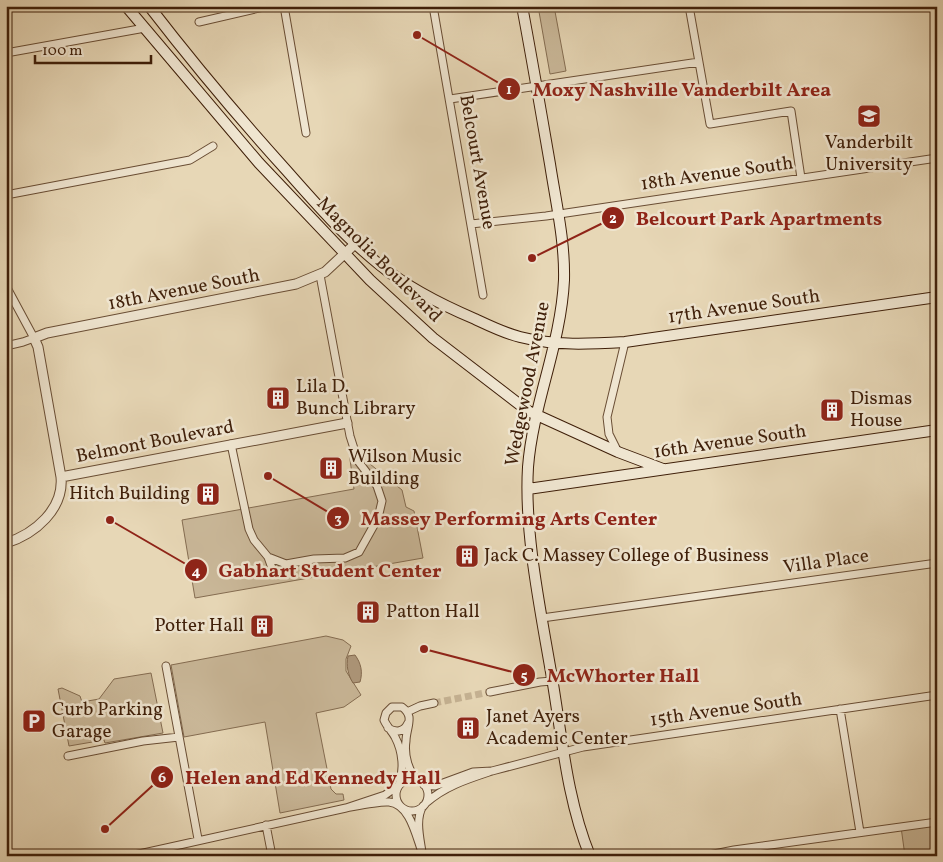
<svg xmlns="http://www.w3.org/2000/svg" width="943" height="862" font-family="Vollkorn,serif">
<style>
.green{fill:#cab899;stroke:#846c51}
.water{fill:#ae987b;stroke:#82684d}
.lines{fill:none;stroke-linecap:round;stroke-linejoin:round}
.minor-tunnel{stroke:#c5b293;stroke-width:7;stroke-dasharray:7 3.5;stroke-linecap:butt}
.minor-casing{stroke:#694d34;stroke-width:9}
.tertiary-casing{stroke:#694d34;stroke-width:11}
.secondary-casing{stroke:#3f1f09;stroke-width:12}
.minor{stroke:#efe5d0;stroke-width:7}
.tertiary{stroke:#efe5d0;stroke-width:9}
.secondary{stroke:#efe5d0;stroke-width:10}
.labels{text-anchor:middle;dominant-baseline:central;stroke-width:5;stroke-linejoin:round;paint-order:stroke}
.poi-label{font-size:19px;fill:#3f1f09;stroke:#efe5d0;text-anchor:start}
.street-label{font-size:19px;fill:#3f1f09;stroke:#efe5d0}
.leader{fill:none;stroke:#8f2418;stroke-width:2}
.callout-dot{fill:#8f2418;stroke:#efe5d0;stroke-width:2}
.mark-label{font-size:15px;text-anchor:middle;font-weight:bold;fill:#fff}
.callout-label{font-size:20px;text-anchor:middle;font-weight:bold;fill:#8f2418;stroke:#efe5d0;stroke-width:5;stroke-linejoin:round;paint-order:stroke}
</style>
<rect width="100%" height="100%" fill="#e7d7b6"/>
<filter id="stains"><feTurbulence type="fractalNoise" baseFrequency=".004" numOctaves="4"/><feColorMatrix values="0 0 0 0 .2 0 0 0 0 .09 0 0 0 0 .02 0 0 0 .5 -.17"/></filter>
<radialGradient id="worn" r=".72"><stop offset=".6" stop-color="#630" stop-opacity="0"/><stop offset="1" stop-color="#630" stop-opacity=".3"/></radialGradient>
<path class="green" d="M538,6H554L566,71L550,74Z
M354,451L402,490L406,507L414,511L423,558L195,598L182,520L354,489L349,452Z
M326,636L343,640L351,646L346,659V671L361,695L344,707L316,713L331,789L336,794H343L344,800L280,813L265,722L184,737L171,665Z
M151,673L163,733L105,743L104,740L69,746L58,689L62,688L80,696L82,702L99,699L114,679Z
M937,822V856H905L901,827Z
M899,851L900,856H860Z"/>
<path class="water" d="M355,655C361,663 363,672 360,682L353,683C348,675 346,666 348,656Z"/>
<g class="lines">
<path class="minor-tunnel" d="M434,703L490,692"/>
<g class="minor-casing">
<path id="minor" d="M284,6L306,133
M433,6L483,295
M689,6L710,124L791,111L801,178
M199,22L268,6
M6,53L145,28
M450,99L699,62
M6,195L190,160L213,146
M471,224L546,216L937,158
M6,286L34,338L23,342L6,346
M231,444L249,529L254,540L268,557L286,564L314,559L345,558L359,552L378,518L382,501L377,486L358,461L350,436L320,275
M618,452L609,434L607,417L625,342
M268,557L273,571L276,574L282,572L291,564
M542,618L937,563
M166,666L198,839
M490,692L540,682L552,681
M840,709L860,832
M407,712L420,706L434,703
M388,728C396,733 404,732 408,723
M68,756L143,741L179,737
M492,771L583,747L937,695
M396 795a16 16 0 1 1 32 0a16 16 0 1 1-32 0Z
M420,781C408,774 404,754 406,741C406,733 410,724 409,717C408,712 406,710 402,707H392L386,713L384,720C387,727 392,731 395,737C403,752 404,770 399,785L385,795L346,808C357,806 379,801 389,802C410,804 416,836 422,852C420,838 415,819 423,806
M424,785L435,786L473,772L492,771C468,779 445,786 426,803
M266,825L272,856
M130,856L346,808
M704,856L734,850L937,822"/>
</g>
<g class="tertiary-casing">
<path id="tertiary" d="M61,477L347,423
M6,543C35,534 64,509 61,477L38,347L34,338L47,333L296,284L325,272L356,243"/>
</g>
<g class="secondary-casing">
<path id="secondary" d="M126,6L259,163L370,280L433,338L528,411L618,452L663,469
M149,6C193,63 239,118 287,171C316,204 346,238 380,265C408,288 442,305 475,319C490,326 504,333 520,337C555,346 590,344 625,342L937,297
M522,6C532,59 541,112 550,164C556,203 565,241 564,280C561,344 533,404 528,467C524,534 541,612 552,678C562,737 567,800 590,856
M528,489L937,430"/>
</g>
<use href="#minor" class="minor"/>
<use href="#tertiary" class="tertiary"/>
<use href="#secondary" class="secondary"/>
</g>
<defs>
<g id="university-square" transform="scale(1.25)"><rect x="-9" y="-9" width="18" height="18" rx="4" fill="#8f2418" stroke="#efe5d0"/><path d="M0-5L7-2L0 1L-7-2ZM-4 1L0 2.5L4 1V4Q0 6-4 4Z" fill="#fff"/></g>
<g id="building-square" transform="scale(1.25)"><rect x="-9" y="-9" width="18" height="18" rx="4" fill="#8f2418" stroke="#efe5d0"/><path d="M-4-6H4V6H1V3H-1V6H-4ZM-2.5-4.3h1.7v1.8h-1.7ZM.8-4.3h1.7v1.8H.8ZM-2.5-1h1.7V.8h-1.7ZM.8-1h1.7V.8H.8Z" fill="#fff"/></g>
<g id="parking-square" transform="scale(1.25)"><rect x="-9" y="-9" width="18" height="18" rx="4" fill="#8f2418" stroke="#efe5d0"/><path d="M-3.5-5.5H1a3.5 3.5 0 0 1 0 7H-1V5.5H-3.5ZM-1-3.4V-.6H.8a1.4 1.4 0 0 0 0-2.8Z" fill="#fff"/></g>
</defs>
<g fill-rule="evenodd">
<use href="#university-square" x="869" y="116"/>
<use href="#building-square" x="278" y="398"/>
<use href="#building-square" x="832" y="410"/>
<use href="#building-square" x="331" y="468"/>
<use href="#building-square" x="208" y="494"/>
<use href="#building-square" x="467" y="556"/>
<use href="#building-square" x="368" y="612"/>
<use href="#building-square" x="262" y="626"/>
<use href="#parking-square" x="34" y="721"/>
<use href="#building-square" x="468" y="728"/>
</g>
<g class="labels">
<g class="poi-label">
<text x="869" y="143" text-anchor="middle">Vanderbilt<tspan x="869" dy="22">University</tspan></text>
<text x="296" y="387">Lila D.<tspan x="296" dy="22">Bunch Library</tspan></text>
<text x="850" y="399">Dismas<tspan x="850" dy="22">House</tspan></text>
<text x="348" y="457">Wilson Music<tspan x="348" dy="22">Building</tspan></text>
<text x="190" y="494" text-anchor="end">Hitch Building</text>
<text x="484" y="556">Jack C. Massey College of Business</text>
<text x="386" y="612">Patton Hall</text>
<text x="244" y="626" text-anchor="end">Potter Hall</text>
<text x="52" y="710">Curb Parking<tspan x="52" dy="22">Garage</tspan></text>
<text x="486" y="717">Janet Ayers<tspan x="486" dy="22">Academic Center</tspan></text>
</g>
<g class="street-label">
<text transform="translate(477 162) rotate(80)">Belcourt Avenue</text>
<text transform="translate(717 174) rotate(-8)">18th Avenue South</text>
<text transform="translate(379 260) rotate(45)">Magnolia Boulevard</text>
<text transform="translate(184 290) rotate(-11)">18th Avenue South</text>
<text transform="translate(744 307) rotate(-8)">17th Avenue South</text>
<text transform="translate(528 384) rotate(-79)">Wedgewood Avenue</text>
<text transform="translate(155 442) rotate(-11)">Belmont Boulevard</text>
<text transform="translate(730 442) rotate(-8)">16th Avenue South</text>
<text transform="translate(826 562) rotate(-8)">Villa Place</text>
<text transform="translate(726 710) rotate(-8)">15th Avenue South</text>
</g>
</g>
<path class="leader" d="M417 35L509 89M532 258L613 218M268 476L338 518M110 520L196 570M424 649L524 675M105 829L162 777"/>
<g class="callout-dot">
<circle cx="417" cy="35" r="5"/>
<circle cx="532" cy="258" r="5"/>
<circle cx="268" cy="476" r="5"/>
<circle cx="110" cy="520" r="5"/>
<circle cx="424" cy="649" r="5"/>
<circle cx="105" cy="829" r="5"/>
<circle cx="509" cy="89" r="12"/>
<circle cx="613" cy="218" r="12"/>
<circle cx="338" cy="518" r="12"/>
<circle cx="196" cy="570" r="12"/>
<circle cx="524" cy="675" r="12"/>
<circle cx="162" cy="777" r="12"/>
</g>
<g class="mark-label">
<text x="509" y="94">1</text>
<text x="613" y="223">2</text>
<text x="338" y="523">3</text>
<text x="196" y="576">4</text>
<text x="524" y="680">5</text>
<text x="162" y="782">6</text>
</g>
<g class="callout-label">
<text x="682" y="96">Moxy Nashville Vanderbilt Area</text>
<text x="759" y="225">Belcourt Park Apartments</text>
<text x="509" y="525">Massey Performing Arts Center</text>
<text x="330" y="577">Gabhart Student Center</text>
<text x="623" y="682">McWhorter Hall</text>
<text x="313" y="784">Helen and Ed Kennedy Hall</text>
</g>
<rect width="943" height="862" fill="none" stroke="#e7d7b6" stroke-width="25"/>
<rect x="8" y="8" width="928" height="847" fill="none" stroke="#3f1f09" stroke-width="2.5"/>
<rect x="12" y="12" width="918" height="837" fill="none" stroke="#3f1f09"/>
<path d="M35 55v8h116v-8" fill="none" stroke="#3f1f09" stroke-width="2.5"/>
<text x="42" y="55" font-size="15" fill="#3f1f09" stroke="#efe5d0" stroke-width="4" paint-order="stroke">100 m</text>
<rect width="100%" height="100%" filter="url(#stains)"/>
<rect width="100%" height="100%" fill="url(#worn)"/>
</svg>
